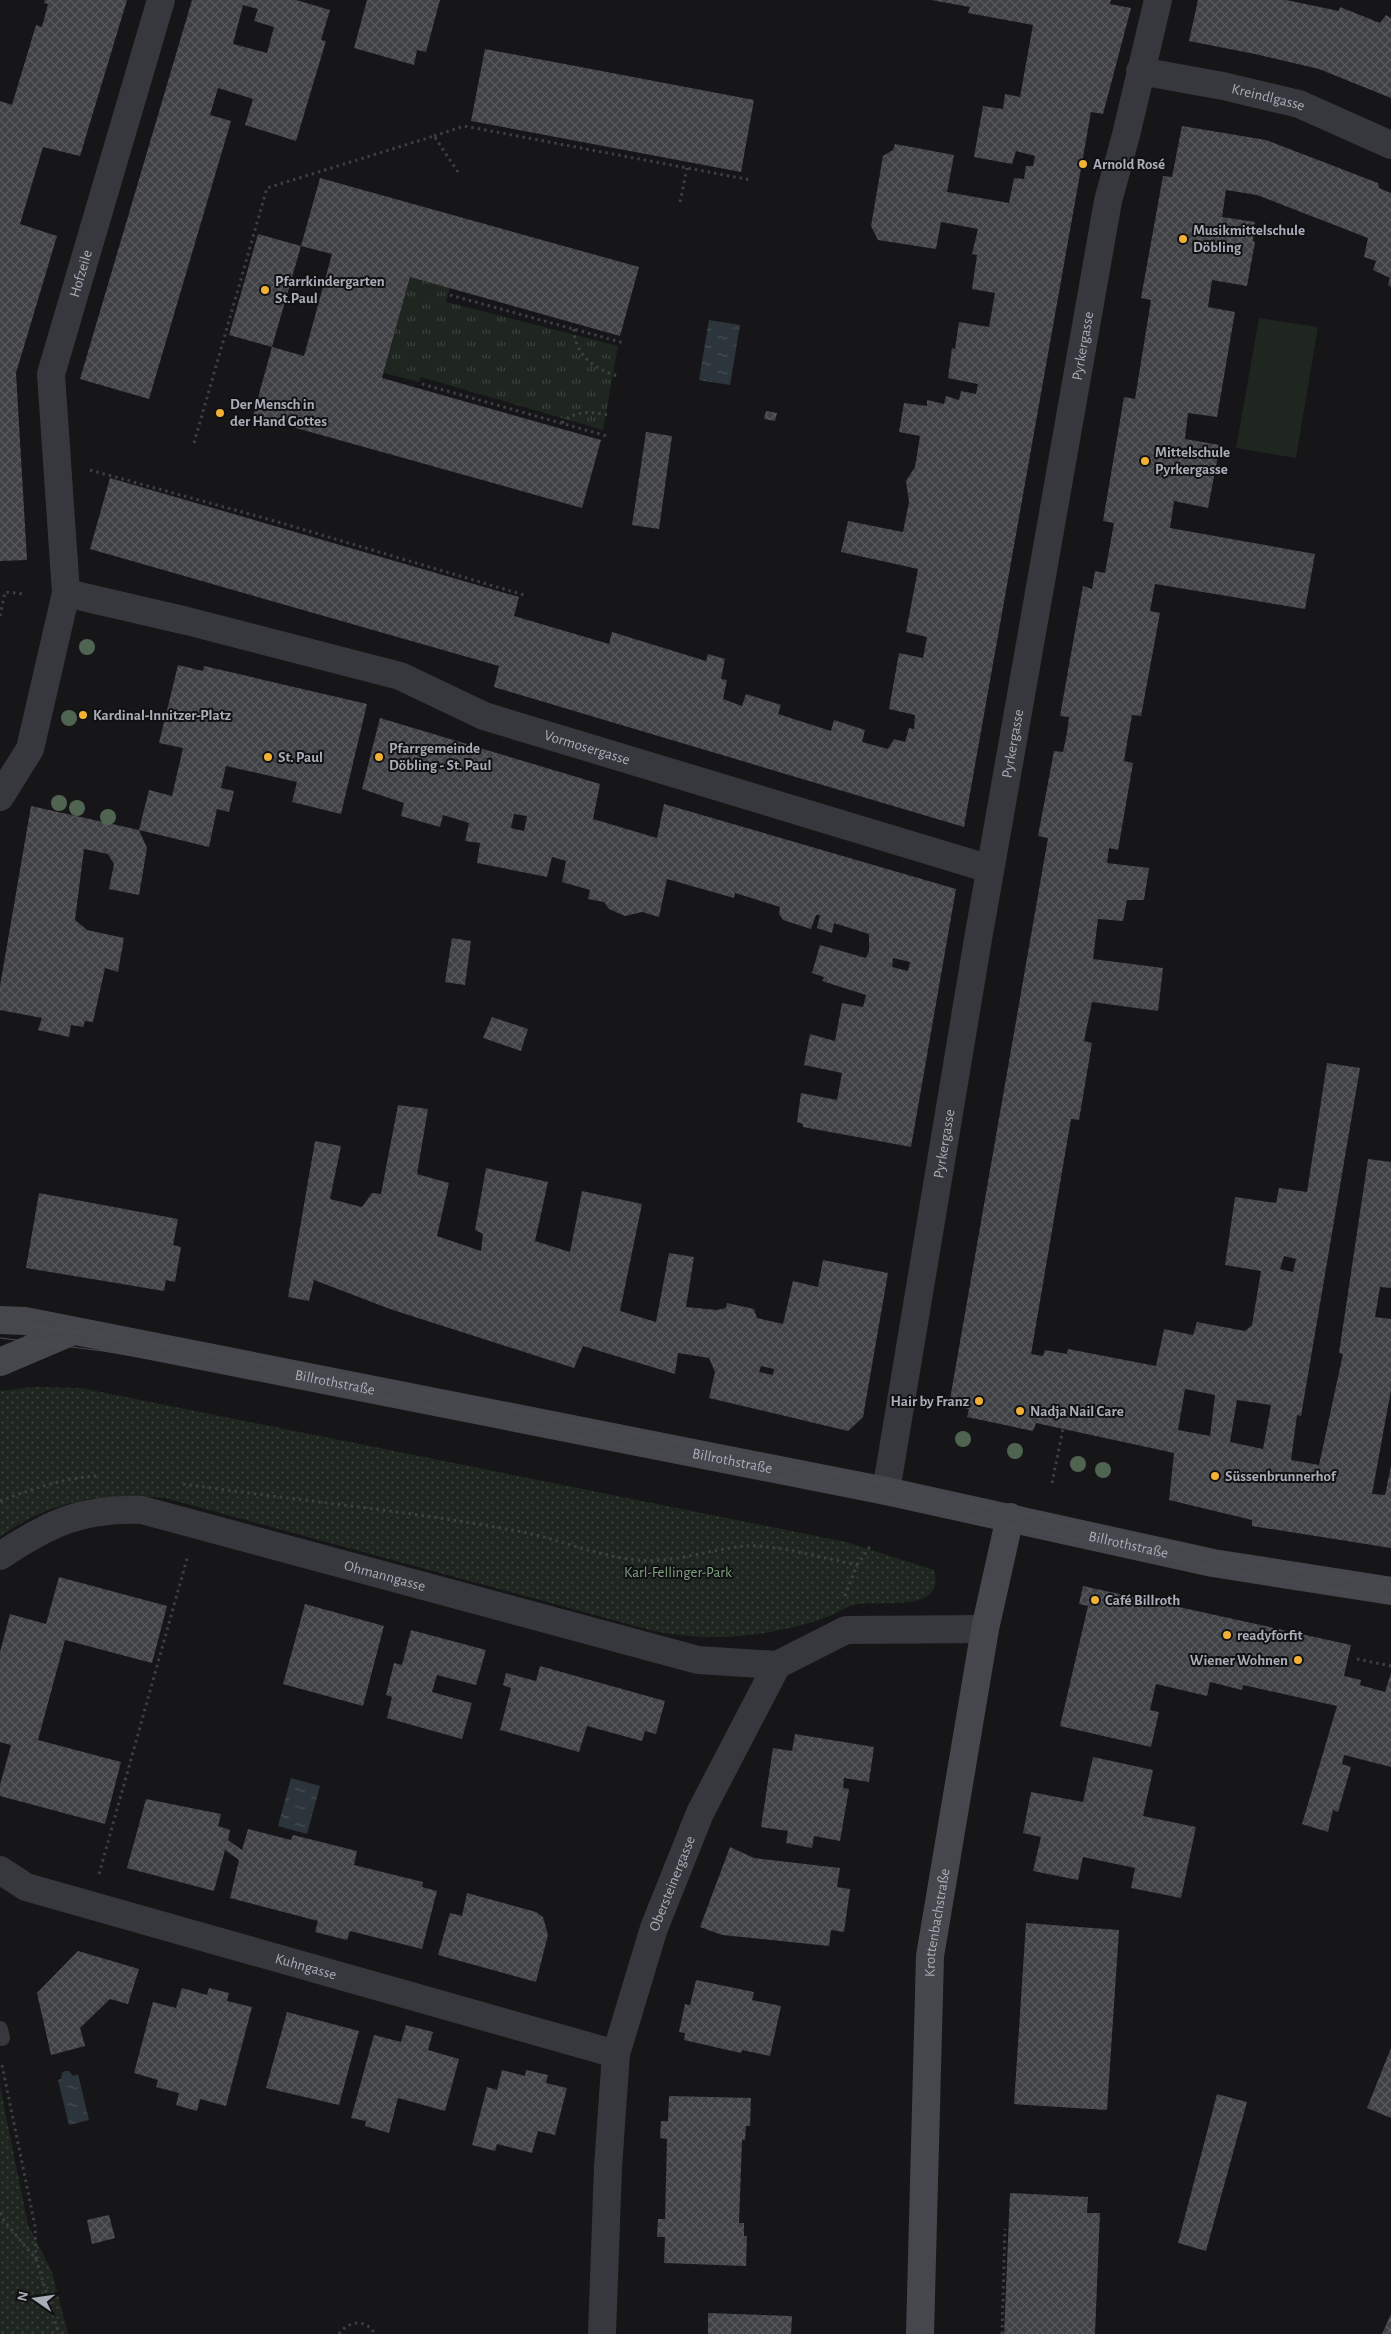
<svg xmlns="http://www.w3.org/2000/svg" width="1391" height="2334" font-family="'Alegreya Sans',sans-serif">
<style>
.grass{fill:url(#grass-tufts)}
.park{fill:url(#park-dots)}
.garden{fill:#1e261f}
.water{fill:url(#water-ripples)}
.building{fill:url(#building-cross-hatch);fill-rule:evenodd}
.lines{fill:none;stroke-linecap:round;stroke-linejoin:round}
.path{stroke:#3d3f44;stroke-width:3;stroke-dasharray:2.5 4;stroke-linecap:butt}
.service{stroke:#37383d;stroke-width:16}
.minor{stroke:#37383d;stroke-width:28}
.secondary{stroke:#45474d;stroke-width:28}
.tram{stroke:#4a4c52;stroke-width:1}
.tree{fill:#506452}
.poi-dot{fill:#f2b134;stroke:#111113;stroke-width:2}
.labels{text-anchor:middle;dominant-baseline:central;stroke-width:4;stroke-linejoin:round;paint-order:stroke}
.street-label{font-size:15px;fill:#a8adb8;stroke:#111113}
.poi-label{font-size:15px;font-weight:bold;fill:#a8adb8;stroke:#111113;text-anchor:start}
.park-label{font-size:15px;fill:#7fa381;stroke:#111113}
</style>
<defs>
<pattern id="grass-tufts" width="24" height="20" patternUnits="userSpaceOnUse" patternTransform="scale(1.25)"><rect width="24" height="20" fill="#1e261f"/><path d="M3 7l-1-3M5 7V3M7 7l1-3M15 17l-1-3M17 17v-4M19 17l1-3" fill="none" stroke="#3c433d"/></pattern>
<pattern id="park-dots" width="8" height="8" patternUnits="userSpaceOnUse" patternTransform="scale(1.25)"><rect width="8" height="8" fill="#1e261f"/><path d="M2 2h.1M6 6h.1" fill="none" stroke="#3c433d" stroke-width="1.8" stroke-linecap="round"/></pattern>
<pattern id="water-ripples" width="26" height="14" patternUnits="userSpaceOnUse" patternTransform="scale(1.25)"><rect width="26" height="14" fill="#2c353c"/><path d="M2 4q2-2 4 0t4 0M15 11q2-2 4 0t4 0" fill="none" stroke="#485056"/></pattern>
<pattern id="building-cross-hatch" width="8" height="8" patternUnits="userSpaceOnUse" patternTransform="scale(1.25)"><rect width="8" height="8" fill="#404145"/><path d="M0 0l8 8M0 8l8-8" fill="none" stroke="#595a5e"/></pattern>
</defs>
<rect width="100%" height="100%" fill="#161618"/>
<path class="grass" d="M410,277L450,288L446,302L618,346L603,430L421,377L419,382L384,373Z"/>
<path class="park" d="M33,1387L81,1388L846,1542L934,1570C947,1614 881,1600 858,1604C843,1607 831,1617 816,1621C762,1637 706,1643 650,1630L165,1498C105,1492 49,1500 0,1537V1391Z
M0,2086L28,2225L52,2272L68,2334H0Z"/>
<path class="garden" d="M1259,318L1318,327L1296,458L1236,448Z"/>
<path class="water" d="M709,320L740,325L730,385L699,380Z
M291,1778L320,1786L307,1834L278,1826Z
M65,2071H69L73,2076L78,2074L89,2120L69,2125L58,2080L61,2079L62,2073Z"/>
<path class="building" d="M45,0H127L80,156L43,147L20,224L57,236L16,373L27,560L0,561V101L12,105L36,25L42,27L48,4L44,3Z
M192,0H296L330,10L321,40L326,41L296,141L245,125L253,99L218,88L210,115L231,121L149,399L80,379ZM243,5L258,9L254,21L274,27L267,53L233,44Z
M367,0H440L426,52L417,50L414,65L354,48Z
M931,0H1111L1110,4L1131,8L1103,114L1091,112L964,827L497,688L494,687L499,666L90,549L110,478L519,597L514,616L609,644L612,632L706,661L708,654L725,659L721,679L727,680L723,699L742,706L746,694L781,705L778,714L831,731L834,720L865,730L862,742L888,749L894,739L905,742L909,728L914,729L915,715L889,709L899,653L923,658L927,637L906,632L918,569L841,552L848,521L903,532L909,502L906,481L915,467L920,436L899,432L904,403L927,406V400L944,404L946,396L959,400L961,391L976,394L978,384L948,378L952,348L955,349L959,322L989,327L995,293L972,289L977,255L972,254L978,229L941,222L936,249L878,240L871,226L883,156L893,150L895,144L954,155L947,192L1009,203L1014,178L1024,179L1026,166H1033L1035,156L1016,151L1012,164L974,157L983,106L1003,109L1005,94L1020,97L1033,25L968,13L970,7Z
M1198,0H1286L1339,11L1340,7L1380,23L1386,15L1391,18V98L1319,69L1255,54L1189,41Z
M485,49L754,100L741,172L471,121Z
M1182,126L1266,140L1378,183L1379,188L1391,193V287L1388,285L1390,278L1373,270L1376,261L1364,257L1368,238L1257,195L1226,190L1222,217L1255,222L1253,241L1255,242L1247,286L1212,280L1208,307L1235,312L1217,417L1188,413L1185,439L1220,445L1208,508L1174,501L1170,528L1315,554L1305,609L1155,584L1150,611L1160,613L1141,716L1132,715L1127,743L1124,761L1133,763L1118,850L1109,848L1107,863L1149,868L1144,900H1127L1123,921L1098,919L1093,959L1163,968L1158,1011L1092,1002L1084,1041L1092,1043L1079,1120L1071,1119L1031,1354L1043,1356L1045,1350L1067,1354L1068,1349L1156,1366L1164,1329L1193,1335L1197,1322L1245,1331L1252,1325L1261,1271L1225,1265L1235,1197L1276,1203L1279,1188L1307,1192L1327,1063L1360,1068L1301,1416L1297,1415L1291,1460L1319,1465L1343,1354L1339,1353L1368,1159L1391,1162V1288L1380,1287L1375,1317L1391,1319V1390L1372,1494L1385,1495L1391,1466V1548L1252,1526V1520L1169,1500L1174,1453L1036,1423L1033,1431L967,1417L969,1409L949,1405L1048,838L1038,836L1054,751L1063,752L1067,733L1069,717L1060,716L1083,586L1092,589L1095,571L1105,573L1114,523L1103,521L1124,397L1135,399L1151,300L1141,298L1163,176L1172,177ZM1284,1256L1296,1259L1293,1272L1280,1269ZM1185,1389L1215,1395L1210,1436L1178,1430ZM1237,1400L1271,1405L1263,1449L1230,1442Z
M320,178L639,267L620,336L410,277L382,378L601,440L582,508L253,416L272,347L229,335L258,234L301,246L272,347L304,356L332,254L301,246Z
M766,411L777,413L775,421L764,419Z
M646,432L672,436L659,529L632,525Z
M178,665L203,671L204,666L367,704L341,814L292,802L297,782L226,766L221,788L234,791L229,812L217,809L209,847L139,830L147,848L139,895L109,889L114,864L108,854L84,849L75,920L87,930L124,938L118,972L105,968L93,1022L85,1021L83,1027L71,1025L69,1037L38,1030L42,1018L0,1010V986L31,806L139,830L149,790L172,796L183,748L159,743Z
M380,718L600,784L593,819L657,838L664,804L956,889L911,1147L803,1127V1124L797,1122L801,1093L837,1100L842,1073L804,1065L810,1034L835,1041L842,1003L863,1007L866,995L822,981L824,977L812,973L820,945L866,958L869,951V934L834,923L832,933L817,928L820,915H816L811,929L783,920L779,914L780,907L735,893L734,898L667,879L659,917L642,912L625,916L609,909L604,902L588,899L590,890L562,882L566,861L552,857L547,877L477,863L480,843L465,841L469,823L443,815L440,827L401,816L404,803L362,789ZM514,814L527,816L524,831L511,828ZM893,958L910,962L908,971L892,967Z
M452,938L471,941L465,985L445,982Z
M492,1017L528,1029L521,1051L483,1038Z
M398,1105L428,1109L417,1174L449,1183L437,1236L481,1251L483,1234L475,1230L486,1168L548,1182L535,1241L570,1252L582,1191L642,1204L620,1311L656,1322L669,1253L694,1257L686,1307L717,1310L726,1308L727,1303L754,1309L757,1318L783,1324L793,1281L818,1287L823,1260L888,1273L863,1417L848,1431L709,1398L715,1372L709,1358L678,1353L675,1374L583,1346L574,1368L390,1309L314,1280L309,1301L288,1297L315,1141L341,1146L330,1199L362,1207L372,1193L381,1194ZM761,1366L774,1369L773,1375L759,1372Z
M39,1193L178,1219L173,1245L181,1247L175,1282L166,1280L164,1291L26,1268Z
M59,1577L167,1606L152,1663L65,1640L38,1740L121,1762L105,1824L0,1796V1785L11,1745L0,1742V1652L10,1614L46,1624Z
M1083,1586L1351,1645L1344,1676L1361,1680L1360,1685L1385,1692L1391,1673V1767L1344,1755L1342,1764L1351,1767L1338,1812L1333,1810L1328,1832L1302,1824L1337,1706L1243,1685L1242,1690L1210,1682L1207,1696L1156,1684L1150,1710L1159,1712L1151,1747L1060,1726L1088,1606L1079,1604Z
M305,1604L384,1626L363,1706L283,1684Z
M411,1630L486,1650L476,1685L437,1675L432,1692L472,1703L462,1739L387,1718L392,1697L386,1695L394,1663L402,1665Z
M540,1666L665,1701L656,1734L645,1731L642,1741L587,1726L579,1752L500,1730L511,1688L503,1685L506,1673L536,1681Z
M795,1734L874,1747L869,1782L844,1778L843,1788L849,1789L840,1841L814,1836L812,1848L786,1843L788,1831L761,1827L773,1748L792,1751Z
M1093,1757L1153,1770L1143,1816L1196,1827L1181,1898L1131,1888L1135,1868L1083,1857L1078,1880L1033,1871L1041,1837L1023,1833L1031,1792L1083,1802Z
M146,1799L221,1814L218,1826L230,1830L228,1840L242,1850L248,1829L291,1840L293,1835L357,1851L354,1865L423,1882L422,1887L437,1891L422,1949L350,1931L347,1940L315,1932L318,1921L230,1898L239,1860L225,1850L214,1891L127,1868Z
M730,1847L754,1858L840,1868L837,1887L850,1889L844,1932L831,1930L829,1946L722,1935L700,1927Z
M467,1893L536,1912L543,1917L548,1935L536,1982L438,1955L450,1913L462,1916Z
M1026,1923L1119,1930L1107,2110L1014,2104Z
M78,1951L139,1969L128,2004L110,1999L80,2028L85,2046L51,2055L37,1993Z
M696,1980L754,1992L752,2000L781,2006L770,2056L742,2050L741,2053L684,2040L685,2033L679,2032L685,2004L690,2005Z
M182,1988L207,1995L209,1988L229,1993L227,2001L252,2007L226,2106L200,2099L197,2111L176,2105L179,2093L156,2087L158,2080L134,2073L153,2002L176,2008Z
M287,2012L359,2031L339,2105L266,2088Z
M406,2025L433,2032L428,2050L459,2059L445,2111L398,2098L389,2133L365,2126L366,2121L351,2118L374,2035L401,2042Z
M1391,2048V2118L1367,2108Z
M502,2070L525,2076L526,2070L548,2075L546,2083L567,2088L555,2135L538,2131L532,2153L497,2144L495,2151L472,2145L487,2087L497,2090Z
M1217,2094L1247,2102L1206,2251L1178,2243Z
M669,2096L751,2098L750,2126H746L745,2140H742L739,2223H744V2236H747L746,2266L664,2263L665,2237H657L658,2219H665L667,2139L660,2138L661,2121H668Z
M1010,2193L1088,2197L1087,2213H1100L1095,2334H1004Z
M109,2215L115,2238L92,2244L87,2220Z
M708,2313L792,2316L791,2334H708Z
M1391,2314V2334H1382Z"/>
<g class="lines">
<path class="path" d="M434,136L464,126L751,180
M680,202L687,168
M450,295L624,343
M574,329C574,354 595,370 618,376
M422,384L607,436
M562,423C574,410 595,411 611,416
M194,443L267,188L434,136L458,172
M90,470L271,520L524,595
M0,616L5,592L25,594
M1052,1483L1063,1429
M183,1484C292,1500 403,1510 512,1530C555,1537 591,1555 637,1560C671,1564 711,1549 745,1546C774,1544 827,1559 857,1565L844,1598
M0,1501C32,1489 63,1478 97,1476
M857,1565L871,1545
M1357,1659L1391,1666
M99,1874L188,1555
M2,2065L35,2226L36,2259
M0,2213L5,2222L36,2259L59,2334
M339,2334C348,2321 366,2318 375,2334
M1002,2334L1005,2229"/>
<path class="service" d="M0,2029L2,2038"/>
<g class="minor">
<path id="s1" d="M1140,71L1223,86L1299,104L1391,145"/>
<path id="s2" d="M66,593L187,621L400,676L484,716L990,869"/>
<path id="s3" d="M0,797L30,749L66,593L51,374L161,0"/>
<path id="s4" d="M886,1491L977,945L1108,201L1126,135L1158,0"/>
<path id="s5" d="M0,1556C50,1523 81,1508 142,1510L698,1660L777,1665"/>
<path id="s6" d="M0,1870L26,1887L616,2054"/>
<path id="s7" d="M602,2334L608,2167L616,2054L654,1928L700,1813L777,1665L846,1630L985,1629"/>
</g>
<g class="secondary">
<path id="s8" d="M0,1320L25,1321L886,1491L1213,1563L1391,1591"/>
<path d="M0,1362L73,1331"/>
<path id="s9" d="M920,2334L930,1956L985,1629L1010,1517"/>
</g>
<path class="tram" d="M0,1322L125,1338L379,1381L798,1465L1283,1566L1391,1584
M0,1338L103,1351L358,1393L1276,1581L1391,1600"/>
</g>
<g class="tree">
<circle cx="87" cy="647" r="8"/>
<circle cx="69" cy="718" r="8"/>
<circle cx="59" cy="803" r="8"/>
<circle cx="77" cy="808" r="8"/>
<circle cx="108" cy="817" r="8"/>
<circle cx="963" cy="1439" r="8"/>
<circle cx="1015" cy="1451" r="8"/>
<circle cx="1078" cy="1464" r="8"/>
<circle cx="1103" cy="1470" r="8"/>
</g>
<g class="poi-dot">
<circle cx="1083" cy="164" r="5"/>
<circle cx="1183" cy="239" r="5"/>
<circle cx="265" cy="290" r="5"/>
<circle cx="220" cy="413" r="5"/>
<circle cx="1145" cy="461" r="5"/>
<circle cx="83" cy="715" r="5"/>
<circle cx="268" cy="757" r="5"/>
<circle cx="379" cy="757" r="5"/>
<circle cx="979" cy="1401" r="5"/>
<circle cx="1020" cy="1411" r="5"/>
<circle cx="1215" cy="1476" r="5"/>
<circle cx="1095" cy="1600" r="5"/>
<circle cx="1227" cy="1635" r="5"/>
<circle cx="1298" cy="1660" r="5"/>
</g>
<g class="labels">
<g class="street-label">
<text stroke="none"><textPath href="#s1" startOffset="131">Kreindlgasse</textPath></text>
<text stroke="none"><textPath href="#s3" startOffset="541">Hofzeile</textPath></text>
<text stroke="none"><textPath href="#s4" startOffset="1162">Pyrkergasse</textPath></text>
<text stroke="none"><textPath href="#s4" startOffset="758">Pyrkergasse</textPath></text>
<text stroke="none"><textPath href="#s2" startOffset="545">Vormosergasse</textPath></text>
<text stroke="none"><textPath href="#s4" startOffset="352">Pyrkergasse</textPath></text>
<text stroke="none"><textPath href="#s8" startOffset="341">Billrothstraße</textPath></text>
<text stroke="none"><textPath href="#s8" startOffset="746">Billrothstraße</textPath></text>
<text stroke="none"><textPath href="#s8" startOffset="1151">Billrothstraße</textPath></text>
<text stroke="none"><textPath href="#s5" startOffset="404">Ohmanngasse</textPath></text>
<text stroke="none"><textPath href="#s7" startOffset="460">Obersteinergasse</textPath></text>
<text stroke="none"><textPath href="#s9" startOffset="412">Krottenbachstraße</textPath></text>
<text stroke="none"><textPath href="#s6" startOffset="322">Kuhngasse</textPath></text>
</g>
<g class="poi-label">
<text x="1093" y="164">Arnold Rosé</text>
<text x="1193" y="230">Musikmittelschule<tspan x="1193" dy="17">Döbling</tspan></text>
<text x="275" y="281">Pfarrkindergarten<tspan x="275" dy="17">St.Paul</tspan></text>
<text x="230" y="404">Der Mensch in<tspan x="230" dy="17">der Hand Gottes</tspan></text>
<text x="1155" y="452">Mittelschule<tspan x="1155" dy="17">Pyrkergasse</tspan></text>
<text x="93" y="715">Kardinal-Innitzer-Platz</text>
<text x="389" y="748">Pfarrgemeinde<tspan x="389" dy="17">Döbling - St. Paul</tspan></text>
<text x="278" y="757">St. Paul</text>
<text x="969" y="1401" text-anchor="end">Hair by Franz</text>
<text x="1030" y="1411">Nadja Nail Care</text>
<text x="1225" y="1476">Süssenbrunnerhof</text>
<text x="1105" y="1600">Café Billroth</text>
<text x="1237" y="1635">readyforfit</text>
<text x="1288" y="1660" text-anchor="end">Wiener Wohnen</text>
</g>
<g class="park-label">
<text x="678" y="1572">Karl-Fellinger-Park</text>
</g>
</g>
<g transform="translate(35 2299) rotate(283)" stroke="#111113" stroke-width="4" paint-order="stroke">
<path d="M0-4L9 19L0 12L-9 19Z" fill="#a8adb8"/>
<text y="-8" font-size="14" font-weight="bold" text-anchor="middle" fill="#a8adb8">N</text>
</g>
</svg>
